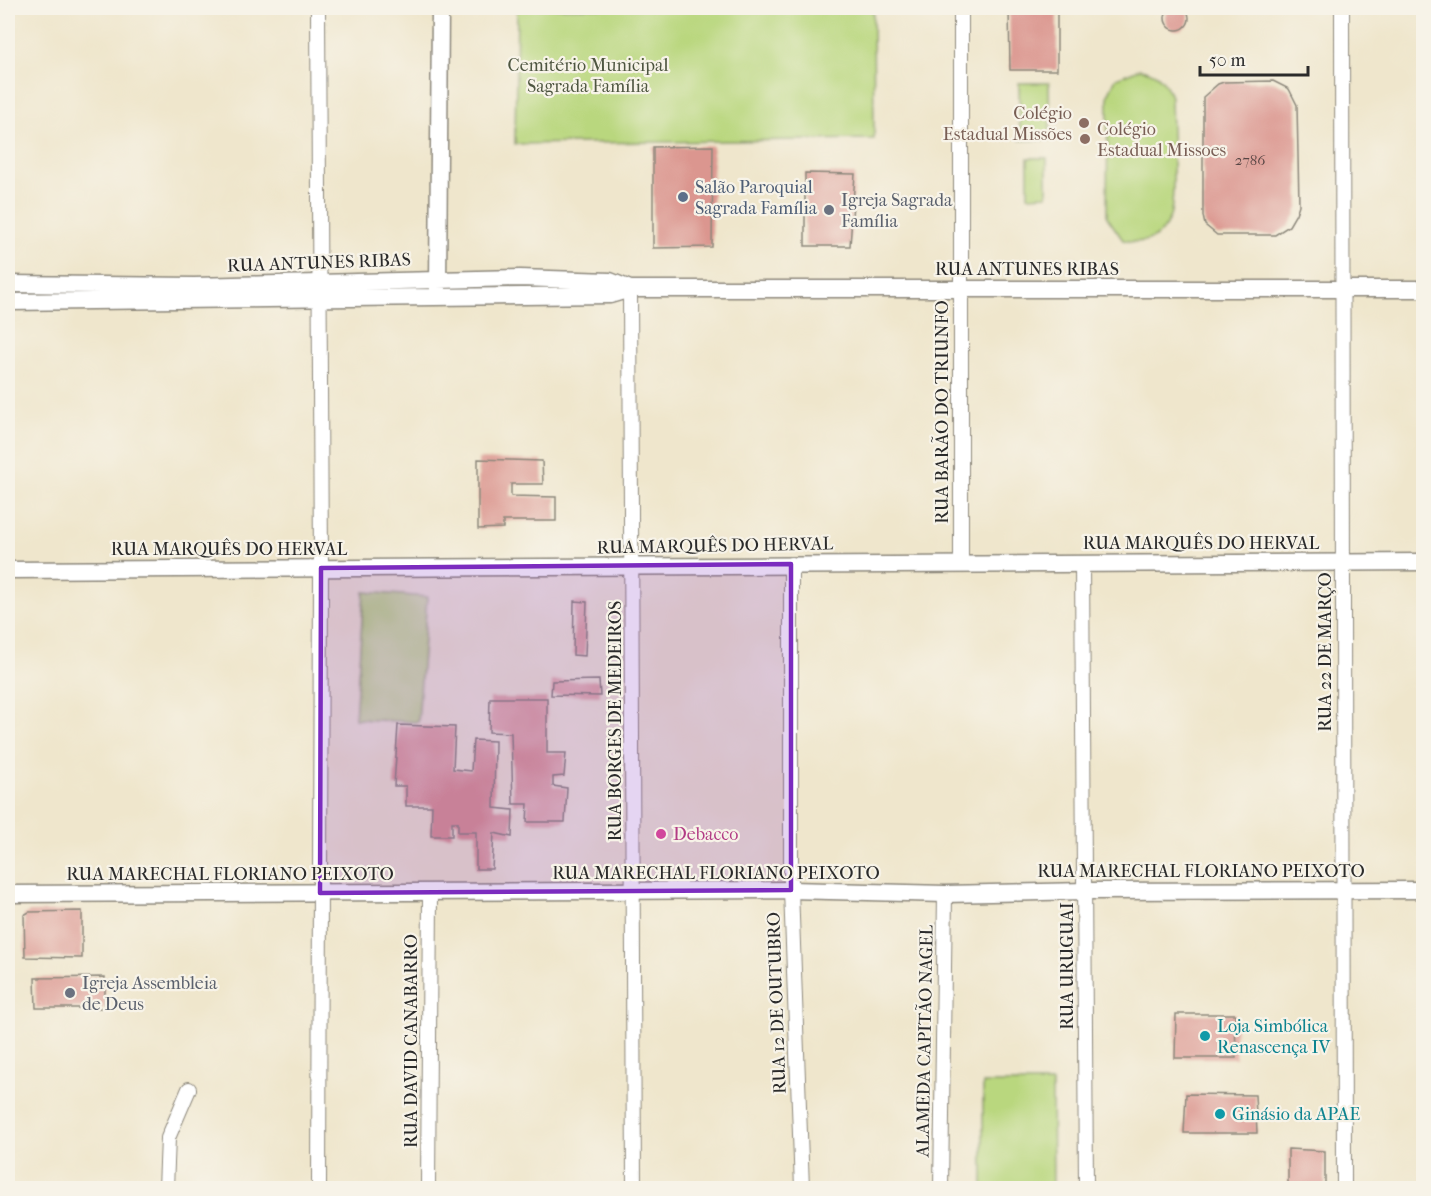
<svg xmlns="http://www.w3.org/2000/svg" width="1431" height="1196" font-family="'IM FELL French Canon',serif">
<style>
.green{fill:#b9d77e;stroke:#728154;stroke-width:1.5}
.building{fill:#db968f}
.lines{fill:none;stroke-linecap:round;stroke-linejoin:round}
.minor-casing{stroke:#8d887c;stroke-width:16}
.tertiary-casing{stroke:#8d887c;stroke-width:19}
.minor{stroke:#fff;stroke-width:14}
.tertiary{stroke:#fff;stroke-width:16}
.marked{fill:#7b2cbf;fill-opacity:0.2;stroke:#7b2cbf;stroke-width:4.5;stroke-linejoin:round}
.education-dot{fill:#8d6e63;stroke:#f7f3e8;stroke-width:2}
.service-dot{fill:#5c6f8a;stroke:#f7f3e8;stroke-width:2}
.worship-dot{fill:#6b7280;stroke:#f7f3e8;stroke-width:2}
.hotel-dot{fill:#d1479c;stroke:#f7f3e8;stroke-width:2}
.culture-dot{fill:#0f9aa8;stroke:#f7f3e8;stroke-width:2}
.labels{text-anchor:middle;dominant-baseline:central;stroke-width:4.5;stroke-linejoin:round;paint-order:stroke}
.number-label{font-size:15px;fill:#574644}
.park-label{font-size:18px;fill:#4e5640;stroke:#f7f3e8}
.education-label{font-size:18px;fill:#785e54;stroke:#f7f3e8;text-anchor:end}
.service-label{font-size:18px;fill:#4e5e75;stroke:#f7f3e8;text-anchor:start}
.worship-label{font-size:18px;fill:#5b616d;stroke:#f7f3e8;text-anchor:start}
.street-label{font-size:18px;fill:#2b2b2b;stroke:#f7f3e8}
.hotel-label{font-size:18px;fill:#b23c85;stroke:#f7f3e8;text-anchor:start}
.culture-label{font-size:18px;fill:#0d838f;stroke:#f7f3e8;text-anchor:start}
</style>
<rect width="100%" height="100%" fill="#f7f3e8"/>
<filter id="ink" filterUnits="userSpaceOnUse"><feTurbulence type="fractalNoise" baseFrequency=".0167" numOctaves="2"/><feDisplacementMap in="SourceGraphic" scale="12" xChannelSelector="R" yChannelSelector="G"/><feConvolveMatrix kernelMatrix="1 2 1 2 8 2 1 2 1" color-interpolation-filters="sRGB"/></filter>
<filter id="wash" filterUnits="userSpaceOnUse"><feTurbulence type="fractalNoise" baseFrequency=".008" numOctaves="4" result="noise"/><feDisplacementMap in="SourceGraphic" scale="24" xChannelSelector="R" yChannelSelector="G"/><feGaussianBlur stdDeviation="1.35" result="paint"/><feColorMatrix in="noise" values="0 0 0 0 0 0 0 0 0 0 0 0 0 0 0 0 0 1.4 0 .05"/><feComposite in="paint" operator="in"/></filter>
<g filter="url(#wash)">
<rect width="100%" height="100%" fill="#efe6cc"/>
<path class="green" d="M517,8H873L874,139L515,144Z
M1139,69C1157,71 1165,80 1171,97C1171,121 1177,201 1169,219C1161,240 1142,245 1123,240L1107,217L1108,95L1116,78Z
M1019,83H1049L1050,140H1020Z
M1028,158H1047V195L1028,196Z
M364,592L427,597L418,722L355,719Z
M983,1083H1052L1053,1188H983Z"/>
<g id="blocks">
<path class="building" d="M1165 18a12 12 0 1 1 24 0a12 12 0 1 1-24 0Z
M1009,8H1057V70H1010Z
M1273,81L1289,89L1297,105L1299,205L1296,214L1289,226L1275,235H1217L1205,225L1203,216V97L1218,84L1224,82Z
M713,146L712,247L653,248V147Z
M805,173L855,174L850,246H805Z
M478,459L542,461L543,484H511V496L556,497V521H503V528L478,529Z
M574,601L587,602L585,656L573,655Z
M599,680L600,696L551,695L552,681Z
M490,698H547V753H566L564,776L553,777V786L567,788L565,822H527L528,804H513L511,733L489,732Z
M398,725L455,727L453,769L471,771L473,740L495,741L494,808L513,810L512,837L494,833L492,869H476V832H458V822H452V836H431L432,806H406V786H394Z
M82,911V958L25,957L24,915L29,912Z
M105,977V1008H36L35,978Z
M1176,1014H1235L1236,1058H1175Z
M1186,1094L1255,1095L1257,1133H1184Z
M1288,1149L1325,1151V1188H1288Z"/>
</g>
</g>
<g filter="url(#ink)">
<use href="#blocks" fill-opacity="0" stroke="#8d887c" stroke-width="1.5"/>
<g class="lines">
<g class="minor-casing">
<path id="minor" d="M318,8L321,568L319,1188
M961,8V564
M1342,8L1344,1188
M630,289L634,1188
M1082,563L1086,1188
M791,564V890L802,1188
M166,1188L168,1138L189,1089
M428,1188L430,893
M941,1188L945,894"/>
</g>
<g class="tertiary-casing">
<path id="tertiary" d="M8,284L194,286L520,278L610,281L630,289
M438,289L440,8
M8,302L610,295L630,289H1424
M8,570L1424,562
M8,894L791,890L945,894L1085,891L1424,890"/>
</g>
<use href="#minor" class="minor"/>
<use href="#tertiary" class="tertiary"/>
</g>
</g>
<path class="marked" d="M791,564V890L320,893L321,568Z"/>
<g class="education-dot">
<circle cx="1084" cy="123" r="6"/>
<circle cx="1085" cy="139" r="6"/>
</g>
<circle class="service-dot" cx="683" cy="197" r="6"/>
<g class="worship-dot">
<circle cx="829" cy="210" r="6"/>
<circle cx="70" cy="993" r="6"/>
</g>
<circle class="hotel-dot" cx="661" cy="834" r="6"/>
<g class="culture-dot">
<circle cx="1205" cy="1036" r="6"/>
<circle cx="1220" cy="1114" r="6"/>
</g>
<g class="labels">
<g class="number-label">
<text x="1250" y="160">2786</text>
</g>
<g class="park-label">
<text x="588" y="65">Cemitério Municipal<tspan x="588" dy="21">Sagrada Família</tspan></text>
</g>
<g class="education-label">
<text x="1072" y="113">Colégio<tspan x="1072" dy="21">Estadual Missões</tspan></text>
<text x="1097" y="129" text-anchor="start">Colégio<tspan x="1097" dy="21">Estadual Missoes</tspan></text>
</g>
<g class="service-label">
<text x="695" y="187">Salão Paroquial<tspan x="695" dy="21">Sagrada Família</tspan></text>
</g>
<g class="worship-label">
<text x="841" y="200">Igreja Sagrada<tspan x="841" dy="21">Família</tspan></text>
<text x="82" y="983">Igreja Assembleia<tspan x="82" dy="21">de Deus</tspan></text>
</g>
<g class="street-label">
<text transform="translate(319 263) rotate(-2)">RUA ANTUNES RIBAS</text>
<text x="1027" y="269">RUA ANTUNES RIBAS</text>
<text transform="translate(942 412) rotate(-90)">RUA BARÃO DO TRIUNFO</text>
<text x="1201" y="543">RUA MARQUÊS DO HERVAL</text>
<text transform="translate(715 546) rotate(-1)">RUA MARQUÊS DO HERVAL</text>
<text x="229" y="549">RUA MARQUÊS DO HERVAL</text>
<text transform="translate(1325 652) rotate(-90)">RUA 22 DE MARÇO</text>
<text transform="translate(615 721) rotate(-90)">RUA BORGES DE MEDEIROS</text>
<text x="1201" y="871">RUA MARECHAL FLORIANO PEIXOTO</text>
<text x="716" y="873">RUA MARECHAL FLORIANO PEIXOTO</text>
<text x="230" y="874">RUA MARECHAL FLORIANO PEIXOTO</text>
<text transform="translate(1067 966) rotate(-90)">RUA URUGUAI</text>
<text transform="translate(777 1003) rotate(-92)">RUA 12 DE OUTUBRO</text>
<text transform="translate(411 1041) rotate(-90)">RUA DAVID CANABARRO</text>
<text transform="translate(925 1041) rotate(-89)">ALAMEDA CAPITÃO NAGEL</text>
</g>
<g class="hotel-label">
<text x="673" y="834">Debacco</text>
</g>
<g class="culture-label">
<text x="1217" y="1026">Loja Simbólica<tspan x="1217" dy="21">Renascença IV</tspan></text>
<text x="1232" y="1114">Ginásio da APAE</text>
</g>
</g>
<rect width="1431" height="1196" fill="none" stroke="#f7f3e8" stroke-width="30"/>
<path d="M1200 66v9h108v-9" fill="none" stroke="#2b2b2b" stroke-width="3"/>
<text x="1209" y="66" font-size="18" fill="#2b2b2b" stroke="#f7f3e8" stroke-width="4.5" paint-order="stroke">50 m</text>
</svg>
